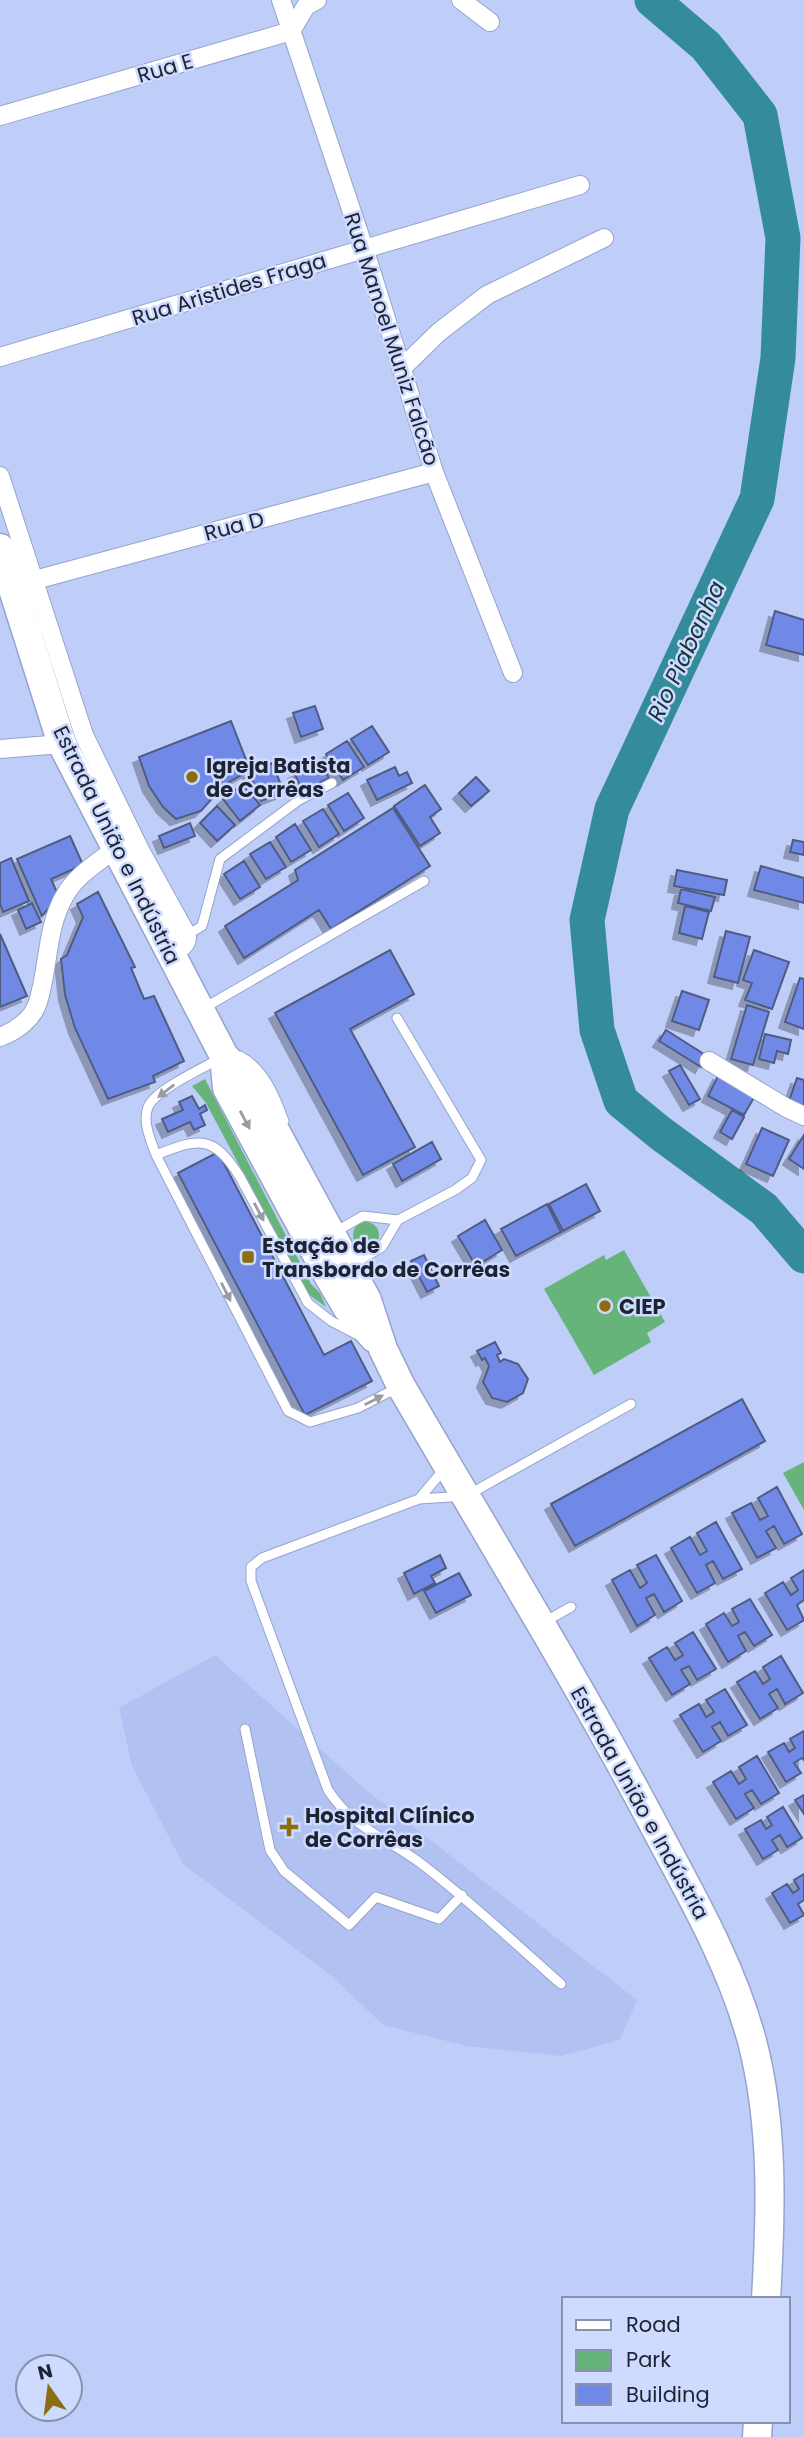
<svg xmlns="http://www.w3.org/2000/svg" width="804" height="2437" font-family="Poppins,sans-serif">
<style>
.built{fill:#b0c1f2}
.green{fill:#66b47a}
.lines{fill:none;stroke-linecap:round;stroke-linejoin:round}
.river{stroke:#348c9b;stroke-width:35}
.building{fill:#7089e6;stroke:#505b81;stroke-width:2;filter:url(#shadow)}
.service-casing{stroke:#96a3cd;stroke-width:11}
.minor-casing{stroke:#96a3cd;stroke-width:20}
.primary-casing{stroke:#96a3cd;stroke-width:31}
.service{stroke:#fff;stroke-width:9}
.minor{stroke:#fff;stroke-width:18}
.primary{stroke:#fff;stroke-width:28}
.oneway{fill:#9a9ca3}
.poi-dot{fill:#8a6e10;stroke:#cedbfe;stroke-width:2.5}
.labels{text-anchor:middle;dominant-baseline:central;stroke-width:5;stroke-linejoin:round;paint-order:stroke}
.street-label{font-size:21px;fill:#1e2333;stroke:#cedbfe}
.poi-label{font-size:21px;font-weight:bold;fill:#1e2333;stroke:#cedbfe;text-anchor:start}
.water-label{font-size:23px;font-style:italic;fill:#183338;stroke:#cedbfe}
</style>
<defs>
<filter id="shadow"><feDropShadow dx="-6" dy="6" stdDeviation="0" flood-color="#0004"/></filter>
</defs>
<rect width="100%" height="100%" fill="#bfcdf9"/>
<path class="built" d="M215,1655L367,1791L637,2000L620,2040L561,2056L467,2046L383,2025L333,1977L183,1864L132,1766L119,1708Z"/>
<path class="green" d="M205,1079L311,1284L320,1293L326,1307L308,1294L206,1103L192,1086Z
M353 1235a13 13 0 1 1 26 0a13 13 0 1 1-26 0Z
M624,1250L665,1322L647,1333L651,1342L594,1375L544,1289L604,1255L606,1260Z
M804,1462V1510L783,1473Z"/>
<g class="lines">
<path class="river" d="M652,0L706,46L760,115L783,238L778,358L757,499L612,809L587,920L597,1030L621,1101L660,1133L764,1209L804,1256"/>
</g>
<path class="building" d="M775,611L804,620V655L766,645Z
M315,706L323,729L301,737L293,713Z
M231,721L250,770L224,785L201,811L176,819L163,807L149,786L139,757Z
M372,726L389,752L368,765L351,739Z
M347,741L364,767L343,780L326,754Z
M320,760L329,778L303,791L294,773Z
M272,763L284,792L261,801L249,773Z
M395,767L399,776L407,772L412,783L377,800L367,780Z
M476,777L489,791L471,806L459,793Z
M243,784L260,805L240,821L223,799Z
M425,785L441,809L430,817L440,833L420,846L394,806Z
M348,793L364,818L344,831L328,805Z
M217,806L235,825L217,841L200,823Z
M393,808L430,866L331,929L319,910L244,958L225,926L298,880L295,870Z
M323,809L339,834L319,847L303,821Z
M190,823L195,836L164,848L159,836Z
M295,824L311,850L291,862L276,837Z
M70,836L83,865L51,879L59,897L42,916L17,859Z
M793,840L804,842V855L790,852Z
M270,842L286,867L266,879L250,854Z
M11,858L29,901L3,912L0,904V863Z
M244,861L260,887L240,899L224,874Z
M761,866L804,878V903L754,890Z
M677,870L727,880L724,895L674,886Z
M681,889L715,897L711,911L678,903Z
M98,892L135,967L131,968L144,999L154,996L184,1061L153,1076L155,1082L108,1099L75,1028L65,995L61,959L67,955L83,917L77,904Z
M32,903L41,922L26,929L18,910Z
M685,906L709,912L702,939L679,933Z
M726,931L750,937L738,983L714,977Z
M0,934L27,996L0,1007Z
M390,950L414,994L350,1029L415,1147L363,1175L275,1013Z
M754,950L789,962L772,1009L745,1000L752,983L743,980Z
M800,978L804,979V1029L785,1022Z
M682,991L709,1000L699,1030L672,1021Z
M747,1005L769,1012L753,1065L731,1059Z
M666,1030L707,1056L701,1067L659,1041Z
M765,1034L791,1040L788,1054L777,1051L774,1063L759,1059Z
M680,1065L700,1099L689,1105L669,1071Z
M719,1074L756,1094L744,1115L708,1096Z
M797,1078L804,1080V1106L789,1101Z
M192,1096L199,1109L205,1105L207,1110L200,1114L205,1125L194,1130L190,1122L168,1132L162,1119L183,1110L179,1102Z
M732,1110L744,1117L732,1139L720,1132Z
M762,1128L789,1140L773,1176L746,1164Z
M804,1135V1169L789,1159Z
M432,1142L441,1159L402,1181L393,1164Z
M218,1152L324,1355L351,1341L372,1381L305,1415L178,1173Z
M586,1184L600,1211L563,1231L549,1204Z
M547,1204L561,1232L516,1256L501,1229Z
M485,1220L502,1250L476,1266L458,1236Z
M424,1255L439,1286L427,1292L411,1261Z
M495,1342L501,1353L497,1355L500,1362L504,1359L518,1364L528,1379L523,1393L507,1402L492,1398L483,1382L489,1366L485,1358L482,1360L477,1351Z
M742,1399L765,1441L575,1546L551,1504Z
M777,1487L802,1534L784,1544L774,1526L766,1531L776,1548L757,1558L732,1513L751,1503L760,1520L768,1516L758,1498Z
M716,1522L742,1569L723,1579L713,1561L706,1565L715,1583L697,1593L671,1548L690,1537L700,1555L707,1551L697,1533Z
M440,1555L446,1568L431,1576L435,1583L414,1594L404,1573Z
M656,1555L682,1601L664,1612L654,1594L646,1598L655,1615L637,1626L612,1580L630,1570L640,1588L647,1583L637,1565Z
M804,1570V1600L797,1605L804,1620L787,1630L765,1593L783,1582L791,1595L798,1590L791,1578Z
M459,1573L471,1595L436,1613L424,1591Z
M750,1599L772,1635L754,1646L745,1632L738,1636L746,1651L728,1662L706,1624L724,1613L732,1626L739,1622L732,1609Z
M693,1632L716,1669L697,1680L689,1666L681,1670L690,1684L672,1695L649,1658L667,1647L675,1660L683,1655L675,1643Z
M781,1656L803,1693L785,1704L777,1689L769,1694L778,1708L760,1719L737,1682L755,1671L763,1684L770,1679L763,1667Z
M725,1689L747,1725L728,1736L720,1722L712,1727L721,1741L703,1752L680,1715L699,1704L706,1717L714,1712L706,1700Z
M804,1731V1760L802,1758L794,1763L801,1773L786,1782L768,1752L784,1743L789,1752L795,1748L790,1739Z
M757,1756L779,1793L761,1804L752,1790L745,1794L754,1808L736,1819L713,1782L731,1771L739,1784L746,1779L739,1767Z
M804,1795V1814L795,1800Z
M783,1807L802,1838L787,1847L780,1835L772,1840L778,1850L763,1859L745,1829L761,1820L766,1829L772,1825L767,1817Z
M804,1874V1900L798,1904L804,1915L790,1923L772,1893L787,1884L793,1893L799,1889L794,1880Z"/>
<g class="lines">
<g class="service-casing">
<path id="service" d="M187,935L202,926L220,859L299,800L332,783
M204,1008L424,881
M240,1056C264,1069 275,1096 284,1121
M219,1059C203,1068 155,1090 148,1107C142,1122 151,1141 156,1155L288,1411L310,1422L358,1408L399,1387
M156,1155C199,1138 213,1134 240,1177L308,1303L331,1321L356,1334
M335,1232L363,1216L398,1220
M351,1265L382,1247L398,1220L455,1190L472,1178L481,1160L397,1018
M419,1499L445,1468
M544,1622L571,1607
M245,1729L270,1850L284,1871L349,1925L376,1897L439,1919L462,1895
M561,1984C516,1944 471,1902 423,1865C388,1838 354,1830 328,1790L251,1581V1567L262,1558L419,1499L466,1496L631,1404"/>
</g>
<g class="minor-casing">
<path id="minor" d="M281,0L364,248L434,472L513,673
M461,0L490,22
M0,116L291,31L306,6L317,0
M0,357L580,185
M401,369L439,332L487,295L604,238
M0,476L84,735L140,850L187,935C188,946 179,949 170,954
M35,580L434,472
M0,749L62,744
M0,1037C16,1031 33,1019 38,1002C49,967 46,929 64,897C75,876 97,863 115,849
M709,1061L785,1107L804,1116"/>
</g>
<g class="primary-casing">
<path id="primary" d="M0,548L62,744L224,1056L247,1079L367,1300L383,1349L401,1386C484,1529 571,1670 649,1816C688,1890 730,1960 752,2041C774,2125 771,2213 766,2299
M224,1056L227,1088L329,1277L348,1309L374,1338
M757,2437L758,2421"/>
</g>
<use href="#service" class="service"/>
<use href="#minor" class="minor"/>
<use href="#primary" class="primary"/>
</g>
<defs><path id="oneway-solid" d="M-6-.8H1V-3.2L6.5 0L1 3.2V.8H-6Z" transform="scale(1.75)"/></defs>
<g class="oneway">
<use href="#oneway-solid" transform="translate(166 1091) rotate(142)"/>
<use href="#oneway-solid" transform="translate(245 1120) rotate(62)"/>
<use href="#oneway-solid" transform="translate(259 1212) rotate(62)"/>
<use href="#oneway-solid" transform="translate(226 1292) rotate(63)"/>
<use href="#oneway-solid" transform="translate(374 1400) rotate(-27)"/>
</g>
<g class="poi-dot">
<circle cx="192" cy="777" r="7"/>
<rect x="241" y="1250" width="14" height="14" rx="3.5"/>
<circle cx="605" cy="1306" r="7"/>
<path d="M285.5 1816.5h7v7h7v7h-7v7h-7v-7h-7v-7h7z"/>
</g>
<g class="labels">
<g class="street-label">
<text transform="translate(165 68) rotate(-16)">Rua E</text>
<text transform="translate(229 289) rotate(-17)">Rua Aristides Fraga</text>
<text transform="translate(392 339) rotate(72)">Rua Manoel Muniz Falcão</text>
<text transform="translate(234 526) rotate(-15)">Rua D</text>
<text transform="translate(117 845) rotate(64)">Estrada União e Indústria</text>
<text transform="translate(640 1803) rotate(61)">Estrada União e Indústria</text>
</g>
<g class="poi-label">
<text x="206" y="765">Igreja Batista<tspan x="206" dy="24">de Corrêas</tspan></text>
<text x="262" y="1245">Estação de<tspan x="262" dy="24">Transbordo de Corrêas</tspan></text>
<text x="619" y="1306">CIEP</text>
<text x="305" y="1815">Hospital Clínico<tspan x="305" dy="24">de Corrêas</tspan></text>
</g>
<g class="water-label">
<text transform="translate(686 651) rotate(-65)">Rio Piabanha</text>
</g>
</g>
<rect x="562" y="2297" width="228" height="126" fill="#cedbfe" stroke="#8891ad" stroke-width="2"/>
<rect x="576" y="2320" width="35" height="10" fill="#ffffff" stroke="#8891ad" stroke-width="2"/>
<text x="626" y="2332" font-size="21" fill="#1e2333">Road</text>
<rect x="576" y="2350" width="35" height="21" fill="#66b47a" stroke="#8891ad" stroke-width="2"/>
<text x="626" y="2367" font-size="21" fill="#1e2333">Park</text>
<rect x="576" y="2384" width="35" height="21" fill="#7089e6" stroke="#8891ad" stroke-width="2"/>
<text x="626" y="2402" font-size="21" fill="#1e2333">Building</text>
<g transform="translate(49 2388) rotate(346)"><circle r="33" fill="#cedbfe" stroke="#8891ad" stroke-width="2"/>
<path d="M0-5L12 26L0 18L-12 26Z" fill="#8a6e10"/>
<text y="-10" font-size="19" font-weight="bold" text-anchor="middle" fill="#1e2333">N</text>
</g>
</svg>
